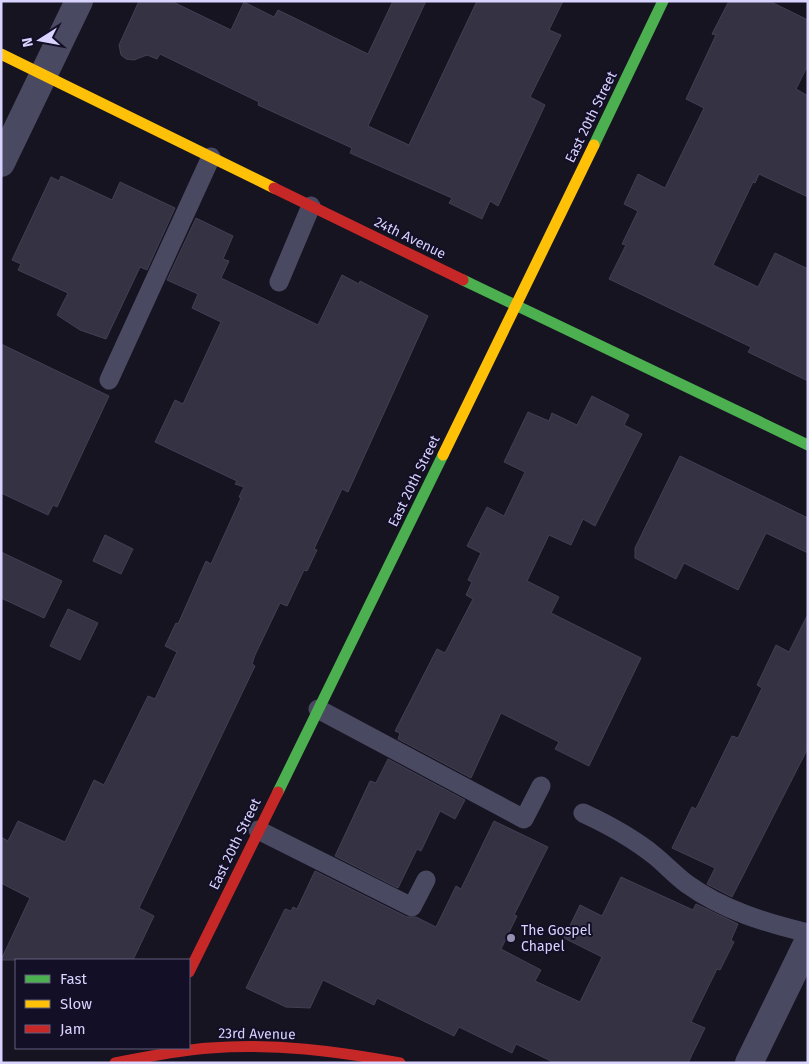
<svg xmlns="http://www.w3.org/2000/svg" width="809" height="1064" font-family="'Fira Sans',sans-serif">
<style>
.building{fill:#343243;stroke:#433f54}
.lines{fill:none;stroke-linecap:round;stroke-linejoin:round}
.lane{stroke:#4a4962;stroke-width:19}
.street{stroke:#4a4962;stroke-width:28}
.fast{stroke:#4caf50;stroke-width:11}
.slow{stroke:#ffc107;stroke-width:11}
.jam{stroke:#c62828;stroke-width:11}
.poi-dot{fill:#9591b1;stroke:#130f26;stroke-width:2}
.labels{text-anchor:middle;dominant-baseline:central;stroke-width:4;stroke-linejoin:round;paint-order:stroke}
.street-label{font-size:14px;fill:#d9d4ff;stroke:#130f26}
.poi-label{font-size:14px;fill:#d9d4ff;stroke:#130f26;text-anchor:start}
</style>
<rect width="100%" height="100%" fill="#161421"/>
<path class="building" d="M139,1H171L231,30L244,2L274,17L278,10L368,54L393,1H426L368,126L409,145L477,1H563L549,30L561,35L530,97L545,105L498,206L490,201L482,219L449,203L452,198L350,153L352,148L258,105L259,102L160,54L157,59L147,55L134,60L126,59L121,55L119,45Z
M729,1H769L808,20V65L796,89L808,96V197L759,174L755,183L753,182L713,265L758,287L775,253L808,269V381L748,352L751,347L609,279L626,245L622,244L638,211L624,204L638,174L665,188L704,108L686,99L716,35L712,34Z
M61,176L112,200L120,182L175,208L147,270L140,267L106,339L80,330L57,315L68,293L18,270L21,264L12,260L51,177L59,181Z
M196,218L233,236L223,259L229,261L221,278L318,325L342,275L359,284L360,281L428,316L348,492L342,489L314,549L317,550L307,571L304,570L287,606L280,603L255,655L252,664L255,666L139,908L154,916L133,960H1L30,898L1,883V837L8,841L18,821L65,842L94,780L104,785L148,696L155,699L177,652L165,646L176,623L178,624L206,561L211,564L241,498L239,497L244,487L235,484L237,481L155,442L175,400L183,404L221,322L192,308L198,294L167,280Z
M1,344L109,396L57,507L53,505L48,515L1,493Z
M592,396L629,415L624,425L642,434L595,526L583,519L571,545L549,535L527,581L559,597L551,613L641,658L589,766L555,749L559,742L501,713L471,778L398,739L400,733L395,731L437,649L445,653L473,599L466,595L472,582L468,580L481,553L467,546L487,507L504,516L525,472L504,462L528,412L549,421L552,413L577,425Z
M680,456L808,518V553L766,533L738,590L684,563L676,579L635,558V548Z
M105,535L133,549L121,574L93,561Z
M1,552L62,581L44,618L1,598Z
M68,609L98,623L80,660L50,646Z
M808,614V748L732,897L707,884L715,868L672,848L692,807L696,809L732,736L738,738L762,688L757,685L776,645L789,652Z
M388,759L465,800L455,819L440,811L421,851L417,849L398,888L335,856L370,781L376,783Z
M494,821L548,847L514,915L517,916L501,949L541,970L535,981L580,1002L602,957L564,938L580,905L602,916L621,877L693,910L696,904L738,924L731,940L734,942L720,970L717,969L691,1022L705,1028L688,1063H555L516,1044L512,1053L459,1027L454,1036L377,998L374,1005L323,980L310,1008L286,1007L246,988L285,909L291,911L293,907L297,909L315,871L407,917H416L436,927L456,886L461,889Z"/>
<g class="lines">
<path class="lane" d="M279,282L311,206
M109,380L211,157
M318,709L524,819L541,786
M583,813C609,825 633,838 655,856C666,865 676,876 687,884C723,910 766,923 808,933
M258,830L412,907L426,880"/>
<path class="street" d="M1,163L79,1
M749,1063L808,942"/>
<path class="fast" d="M594,145L663,1
M463,280L808,445
M278,792L443,455"/>
<path class="slow" d="M1,54L274,188
M443,455L594,145"/>
<path class="jam" d="M274,188L463,280
M189,972L278,792
M115,1063C146,1057 178,1050 210,1048C274,1043 337,1051 400,1063"/>
</g>
<circle class="poi-dot" cx="511" cy="938" r="5"/>
<g class="labels">
<g class="street-label">
<text transform="translate(591 117) rotate(-64)">East 20th Street</text>
<text transform="translate(410 238) rotate(26)">24th Avenue</text>
<text transform="translate(414 481) rotate(-64)">East 20th Street</text>
<text transform="translate(235 844) rotate(-64)">East 20th Street</text>
<text transform="translate(257 1034) rotate(1)">23rd Avenue</text>
</g>
<g class="poi-label">
<text x="521" y="930">The Gospel<tspan x="521" dy="16">Chapel</tspan></text>
</g>
</g>
<rect width="809" height="1064" fill="none" stroke="#d9d4ff" stroke-width="5"/>
<rect x="15" y="959" width="175" height="90" fill="#130f26" stroke="#625e7d"/>
<rect x="25" y="975" width="25" height="8" fill="#4caf50" stroke="#625e7d"/>
<text x="60" y="984" font-size="15" fill="#d9d4ff">Fast</text>
<rect x="25" y="1000" width="25" height="8" fill="#ffc107" stroke="#625e7d"/>
<text x="60" y="1009" font-size="15" fill="#d9d4ff">Slow</text>
<rect x="25" y="1025" width="25" height="8" fill="#c62828" stroke="#625e7d"/>
<text x="60" y="1034" font-size="15" fill="#d9d4ff">Jam</text>
<g transform="translate(40 40) rotate(259)" stroke="#130f26" stroke-width="4" paint-order="stroke">
<path d="M0-4L9 19L0 12L-9 19Z" fill="#d9d4ff"/>
<text y="-8" font-size="14" font-weight="bold" text-anchor="middle" fill="#d9d4ff">N</text>
</g>
</svg>
